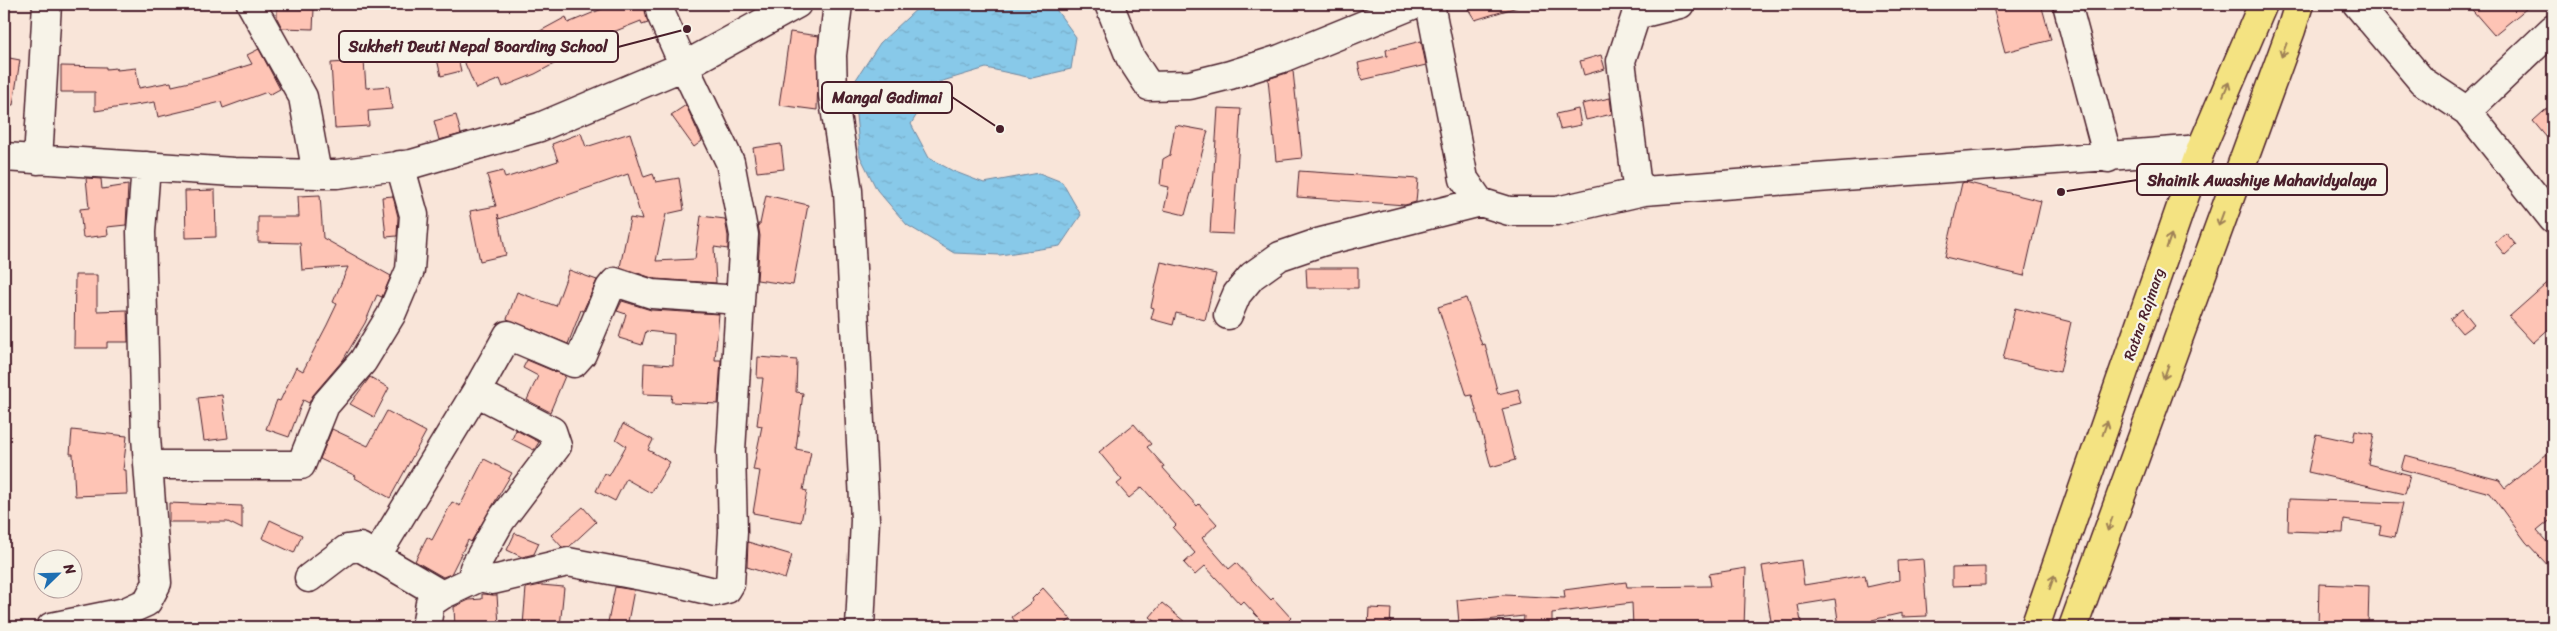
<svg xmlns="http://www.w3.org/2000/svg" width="2557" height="631" font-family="Sriracha,sans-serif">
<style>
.water{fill:url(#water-ripples);stroke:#6f859d}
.building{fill:#fec4b5;stroke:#4a1f2b}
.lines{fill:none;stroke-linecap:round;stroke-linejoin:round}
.minor-casing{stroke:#4a1f2b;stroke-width:31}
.major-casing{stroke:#4a1f2b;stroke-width:31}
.minor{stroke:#f7f3e8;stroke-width:28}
.major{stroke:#f4e382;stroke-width:28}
.oneway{stroke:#9f8156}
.labels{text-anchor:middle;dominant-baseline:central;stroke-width:4.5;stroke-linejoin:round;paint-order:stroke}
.street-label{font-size:15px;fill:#4a1f2b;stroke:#f7f3e8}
.leader{fill:none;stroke:#4a1f2b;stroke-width:2}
.callout-dot{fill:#4a1f2b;stroke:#f7f3e8;stroke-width:2}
.callout{fill:#f7f3e8;stroke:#4a1f2b;stroke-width:2}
.callout-label{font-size:16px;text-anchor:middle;font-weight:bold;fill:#4a1f2b}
</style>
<defs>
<pattern id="water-ripples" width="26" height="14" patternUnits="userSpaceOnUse" patternTransform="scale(1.25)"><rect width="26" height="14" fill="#88c9e9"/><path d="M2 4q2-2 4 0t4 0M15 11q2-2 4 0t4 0" fill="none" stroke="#77acc8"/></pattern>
</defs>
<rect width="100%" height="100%" fill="#f9e5d9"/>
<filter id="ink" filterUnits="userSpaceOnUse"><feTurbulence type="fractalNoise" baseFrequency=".02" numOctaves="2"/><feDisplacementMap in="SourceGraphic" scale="10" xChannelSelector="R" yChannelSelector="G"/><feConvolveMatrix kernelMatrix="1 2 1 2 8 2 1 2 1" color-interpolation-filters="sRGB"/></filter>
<g filter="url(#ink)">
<path class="water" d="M1052,4L1076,37L1071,69L1032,78L986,68L936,83L911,124L929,158L953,171L984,183L1039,173L1062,182L1081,215L1060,246L1000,255L954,253L907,225L877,190L860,156L853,84L880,43L921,5Z"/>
<path class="building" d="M614,4H644L648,23L642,25L641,21L598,38L599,40L535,74L503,87L500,79L476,89L464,61L481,54L482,58L518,43L566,17L568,23Z
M1465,4H1517V7L1475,20Z
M1992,4H2041L2051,40L2005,52Z
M2467,4H2532L2494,35Z
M277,8L314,9L313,29L282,28L277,18Z
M790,32L819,36L817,110L779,105Z
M1421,41L1426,65L1362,80L1358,63L1387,56L1386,50Z
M259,49L280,89L269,95L267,92L223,108L221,102L158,117L155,102L95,111V92H61V66L106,67V69L116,68L117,70L136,68L139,88L171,82L172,86L207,78L252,64L247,55Z
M457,54L461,71L441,76L437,59Z
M1601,55L1605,69L1584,75L1580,61Z
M4,57L20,60L13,105H4Z
M364,61L366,88L389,86L392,109L368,111L369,126L335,128L331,63Z
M1293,71L1302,158L1276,161L1268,79Z
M1610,98L1612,114L1586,120L1582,104Z
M2553,103V145L2533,121Z
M686,105L702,141L694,147L671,115Z
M1218,108L1241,109L1233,234L1210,233Z
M1578,109L1581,125L1560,129L1556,114Z
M456,115L461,134L439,140L434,121Z
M1175,125L1208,131L1185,215L1164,210L1169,187L1160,185L1163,159L1170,155Z
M581,133L586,147L630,133L644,177L653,174L656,182L679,178L684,210L666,214L656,261L695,259L701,216L725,219L728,236V249L714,247L716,283L655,279L620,267L630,218L642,220L628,174L499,219L498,214L506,255L480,261L470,211L496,206L487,175L503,171L505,178L558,161L552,144Z
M781,144L784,169L757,172L753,148Z
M1299,171L1418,179L1416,202L1405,205L1297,197Z
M86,178L101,179L102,189L128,185L126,225L107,227L108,235L83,238L80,209L89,208Z
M1965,182L2041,201L2024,276L1945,257L1962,183Z
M215,190L216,237L186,238L185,191Z
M320,195L323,238L391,276L382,297L377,295L365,323L343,360L313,395L309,403L303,400L289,437L266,429L277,400L280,401L296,367L303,371L327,325L337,304L333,302L348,267L302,270L300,243L258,242V217H299L298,196Z
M766,195L808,205L793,285L757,280L760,236L758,224H760Z
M393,196L398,217L397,236L386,237L382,197Z
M2506,233L2516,245L2505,255L2495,243Z
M1161,262L1216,274L1205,320L1176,313L1173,325L1151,319L1154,308L1151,307Z
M1306,268H1358V288H1307Z
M569,270L597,280L583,311L581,310L568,344L507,319L517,292L556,306Z
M75,275H97V311L127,310L128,342H107V348H74Z
M2553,278V325L2533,343L2509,317Z
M1466,298L1482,345L1485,344L1498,394L1518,389L1522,404L1502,409L1515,460L1491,467L1472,395L1467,396L1438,307Z
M622,301L651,310L719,314L715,360H721L718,404L671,402L672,395L643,394L644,363L673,365L674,334L646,331L642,345L619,338L626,314L617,311Z
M2015,308L2071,322L2060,372L2003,359Z
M2462,309L2474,324L2462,333L2450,319Z
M758,357L797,360L796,392L803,393L796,449L811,452L803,490L807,491L801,522L753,513L760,471L753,470L762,426L757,425L763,378H757Z
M527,360L565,376L550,412L527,400L538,376L523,368Z
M370,377L389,388L374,417L350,404Z
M222,395L228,438L204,441L198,398Z
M387,411L426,432L390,498L355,478L356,476L320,459L332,429L368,446Z
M623,424L653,440L648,450L670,462L651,493L626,479L615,501L596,491L605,473L609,476L626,446L616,439Z
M1134,424L1151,444L1147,447L1164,466L1163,468L1197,506L1199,504L1217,524L1202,538L1229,569L1236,563L1271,600L1273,598L1291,618L1282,627H1267L1243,601L1240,604L1205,566L1195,575L1184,563L1195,553L1173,528L1176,525L1142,487L1129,498L1117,484L1122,480L1099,452Z
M72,430L127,436L123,470H126L127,494L75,496L73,454H70Z
M516,430L539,442L534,450L512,439Z
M2355,430L2374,434L2368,464L2410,475L2405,494L2308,472L2316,434L2353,442Z
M2553,449V518L2537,531L2553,549V571L2526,542L2490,493L2401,469L2405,455L2499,480L2505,488Z
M484,459L512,473L471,542L468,540L451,574L443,577L415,561L427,537L432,540L452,502L460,506Z
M2289,499L2403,503L2395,537L2379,534L2381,526L2344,520L2343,533L2288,531Z
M169,503L242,506V529L228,522H169Z
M583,507L596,522L569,547H562L551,535Z
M270,520L302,535L294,553L262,538Z
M515,533L539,543L534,554L522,557L507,550Z
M748,542L792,555L785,579L747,567Z
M1923,559L1927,616L1902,617V613L1872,620L1873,626L1839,627L1835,599L1798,605L1802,627H1772L1762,566L1801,560L1804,585L1865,575L1867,587L1899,580L1898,561Z
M1985,567V585L1952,586V568Z
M1746,568L1744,627H1633L1632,603L1552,613V627H1523L1524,616L1459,623L1457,600L1504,595L1565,598L1564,590L1626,582L1627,587L1711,586L1709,574Z
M2319,584L2369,586L2368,627H2318Z
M541,585L564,587L560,627L523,625L526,588Z
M615,587L634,590L627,627H607Z
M1043,588L1071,619L1062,627H1019L1012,617L1033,601L1032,599Z
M482,594L497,595L499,625L455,627L454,607L469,600L482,599Z
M1162,603L1191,627H1162L1150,617Z
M1369,608L1391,609L1390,627H1368Z"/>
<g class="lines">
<g class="minor-casing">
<path id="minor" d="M251,4L303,97L317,174
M659,4L661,14L684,66L730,162L744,235L731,451L733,532L730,584L727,589L715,592L673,582L568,562L493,580L480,577L474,568L501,520L557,446L552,431L476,392L508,335L574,363L582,354L610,288L615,282L652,294L740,300
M838,4L832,55L833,95L848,191L865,520L860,627
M1109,4L1130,57L1149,86L1190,85L1230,75L1280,59L1415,4
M1430,4L1464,179L1480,202
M2067,4L2108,158
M2357,4L2422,81L2467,111L2553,219
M2467,111L2553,29
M4,157L234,172L317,174H337L412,164L540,127L684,66L797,4
M38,160L47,4
M1644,191L1636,179L1621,61L1636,15L1680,4
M1228,315L1237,294L1252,276L1280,256L1321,242L1480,202L1509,211H1557L1644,191L2201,149
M150,465H301L325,405L363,361L391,315L410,270L414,215L400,165
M377,555L476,392
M309,578L347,549L360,547L442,595
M51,627L125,612L147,602L157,583L146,437L141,232L146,166
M426,627L430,603L442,595L480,577"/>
</g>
<g class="major-casing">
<path id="major" d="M2035,627L2201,149L2263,4
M2073,627L2291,30L2299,4"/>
</g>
<use href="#minor" class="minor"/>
<use href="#major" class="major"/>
</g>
<defs><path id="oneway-shaft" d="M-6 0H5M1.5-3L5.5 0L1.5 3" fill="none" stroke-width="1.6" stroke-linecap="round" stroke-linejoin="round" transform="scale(1.25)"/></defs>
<g class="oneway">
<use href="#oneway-shaft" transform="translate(2284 50) rotate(111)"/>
<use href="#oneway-shaft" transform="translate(2226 89) rotate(-67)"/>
<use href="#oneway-shaft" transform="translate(2221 219) rotate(110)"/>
<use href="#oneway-shaft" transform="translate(2169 241) rotate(-71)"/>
<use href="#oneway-shaft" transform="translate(2166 372) rotate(110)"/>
<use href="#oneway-shaft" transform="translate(2105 428) rotate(-71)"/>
<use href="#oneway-shaft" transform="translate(2110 524) rotate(110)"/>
<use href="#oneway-shaft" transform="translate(2052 582) rotate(-71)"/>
</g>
</g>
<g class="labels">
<g class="street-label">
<text transform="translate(2144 314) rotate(-71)">Ratna Rajmarg</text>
</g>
</g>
<path class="leader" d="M687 29L618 47M1000 129L952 97M2061 192L2137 180"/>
<g class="callout-dot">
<circle cx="687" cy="29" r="5"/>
<circle cx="1000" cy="129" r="5"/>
<circle cx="2061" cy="192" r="5"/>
</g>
<g class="callout">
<rect x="339" y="31" width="279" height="31" rx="5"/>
<rect x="822" y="82" width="130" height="31" rx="5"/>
<rect x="2137" y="164" width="250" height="31" rx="5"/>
</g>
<g class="callout-label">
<text x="478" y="52">Sukheti Deuti Nepal Boarding School</text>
<text x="887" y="103">Mangal Gadimai</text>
<text x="2262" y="186">Shainik Awashiye Mahavidyalaya</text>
</g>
<rect width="2557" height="631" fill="none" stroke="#f7f3e8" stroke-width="20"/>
<rect x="10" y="10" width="2537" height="611" fill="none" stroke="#4a1f2b" stroke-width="2" filter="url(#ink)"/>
<g transform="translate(58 574) rotate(67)"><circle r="24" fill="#f7f3e8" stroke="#b29e9c"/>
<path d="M0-4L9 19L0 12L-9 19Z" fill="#1f6fb2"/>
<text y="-8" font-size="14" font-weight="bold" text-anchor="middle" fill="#4a1f2b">N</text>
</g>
</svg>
